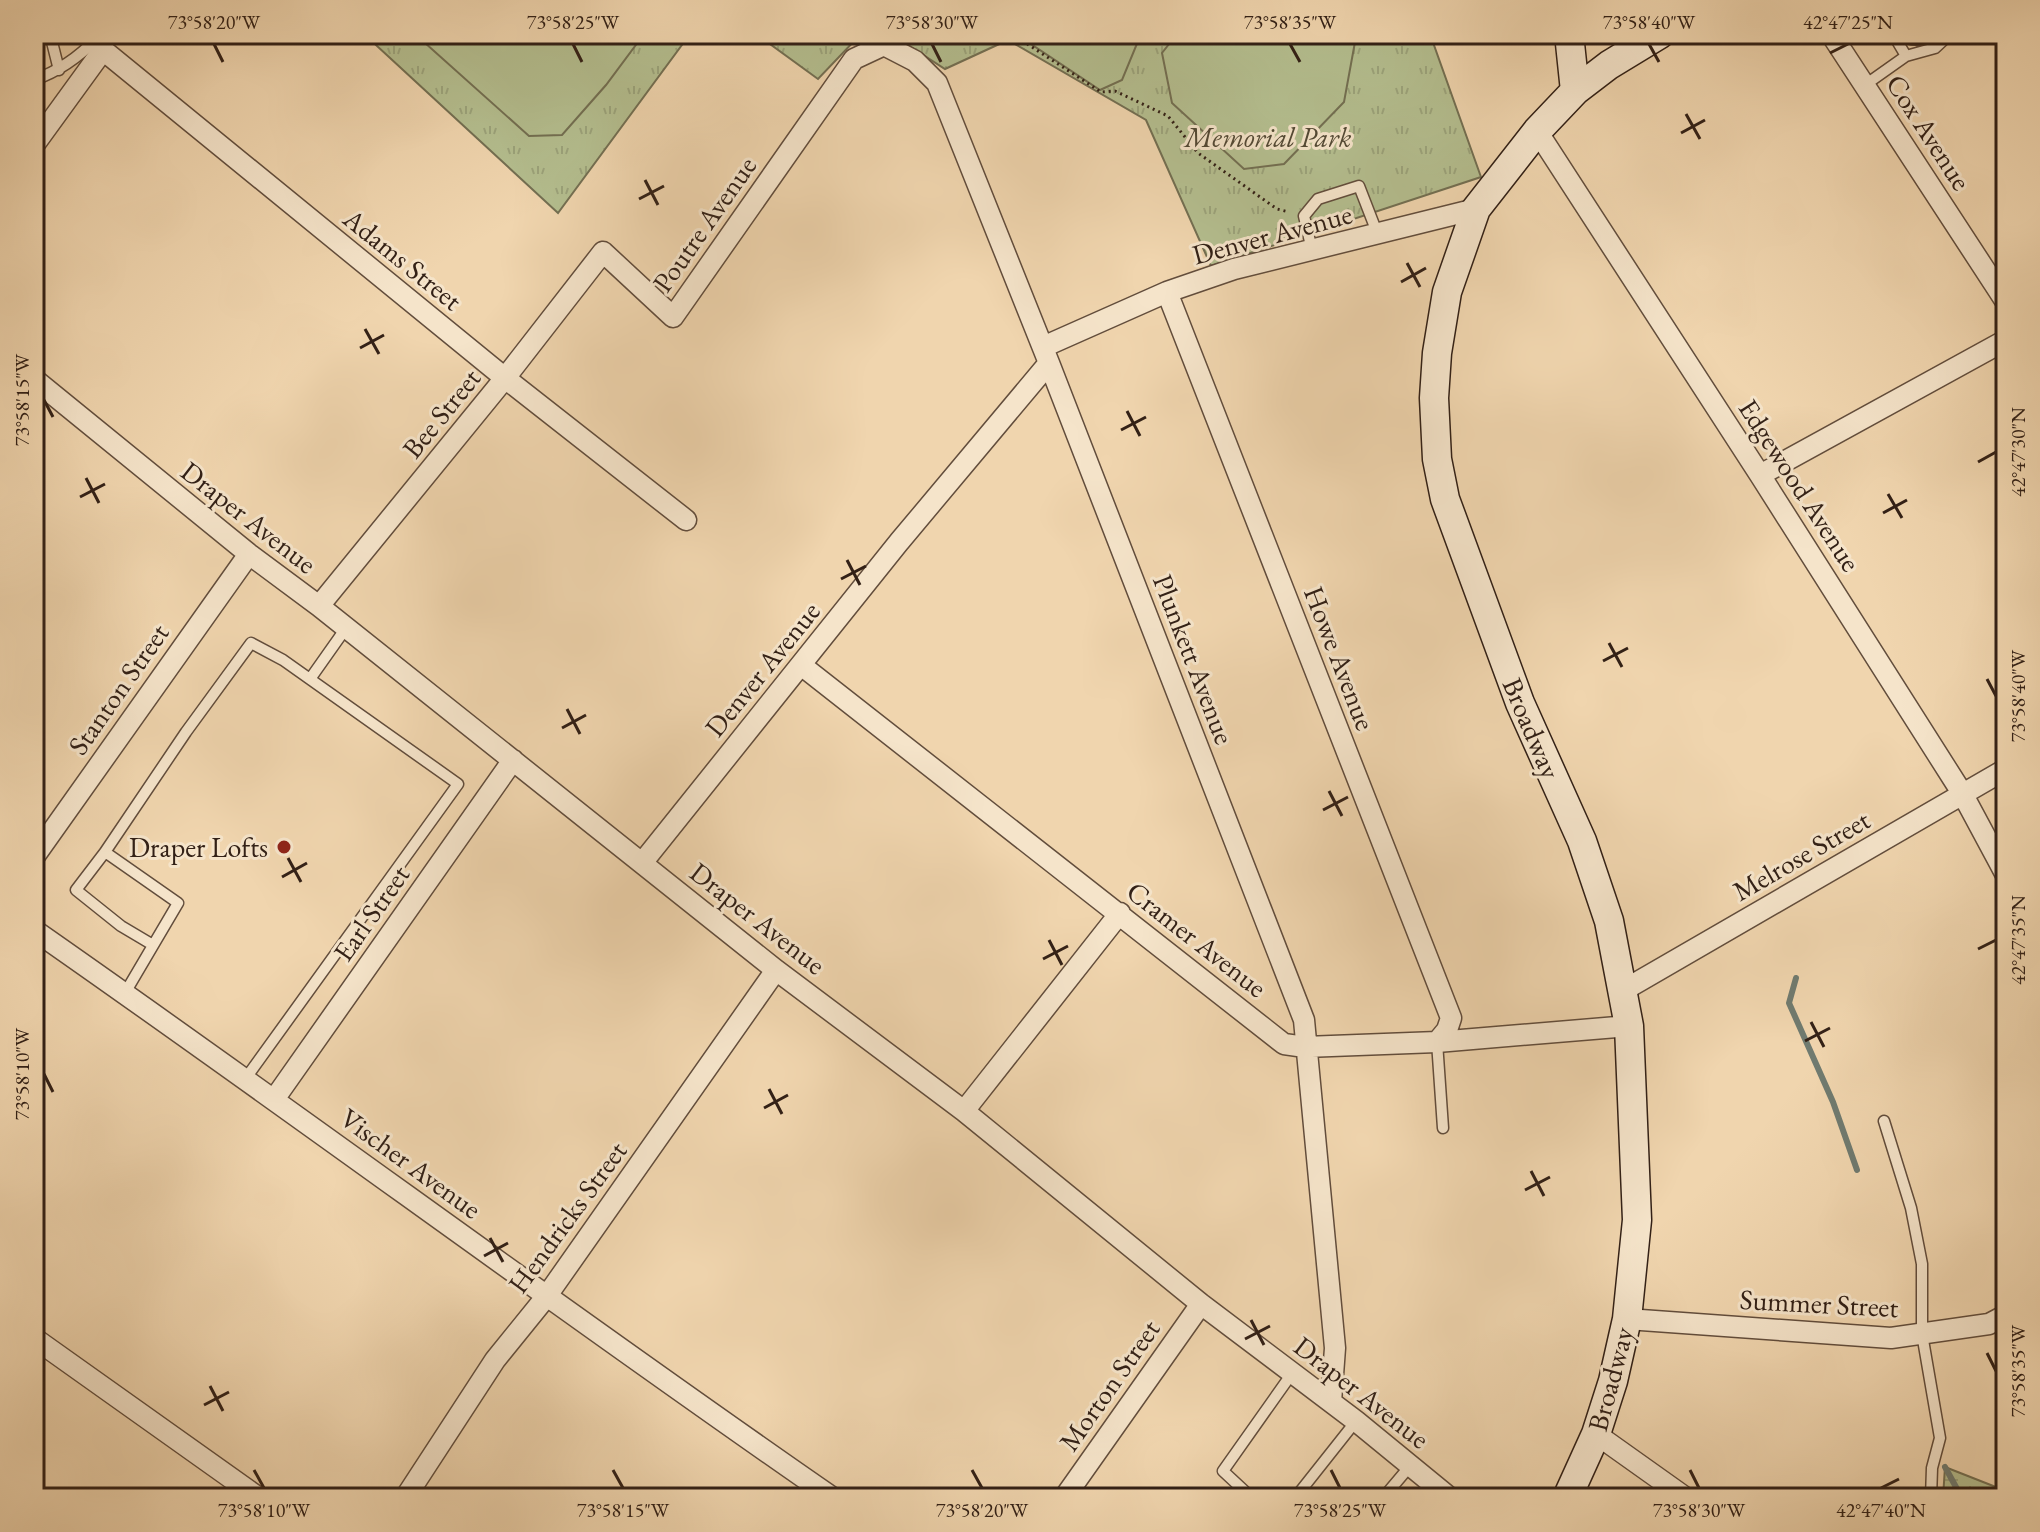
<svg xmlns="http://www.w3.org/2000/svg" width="2040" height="1532" font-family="'EB Garamond',serif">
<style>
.grass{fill:url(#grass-tufts);stroke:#736f52;stroke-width:2}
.wetland{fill:url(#wetland-marsh);stroke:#736f52;stroke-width:2}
.pitch{fill:#b4be8f;stroke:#736f52;stroke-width:2}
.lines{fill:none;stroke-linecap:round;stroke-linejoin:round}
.stream{stroke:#707b70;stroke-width:6}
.lane-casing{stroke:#624d3c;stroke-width:13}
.street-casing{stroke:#624d3c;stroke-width:23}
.secondary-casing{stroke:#322016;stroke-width:31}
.path{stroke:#322016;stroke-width:3;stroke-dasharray:2 4;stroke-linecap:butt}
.lane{stroke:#f5e4ca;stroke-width:10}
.street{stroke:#f5e4ca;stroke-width:20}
.secondary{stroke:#f5e4ca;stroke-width:28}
.ticks{fill:none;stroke:#322016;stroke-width:3}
.poi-dot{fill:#8f2418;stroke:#f5e4ca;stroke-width:3}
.labels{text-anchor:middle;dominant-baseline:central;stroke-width:6;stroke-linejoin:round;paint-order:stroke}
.street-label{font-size:28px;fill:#322016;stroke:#f5e4ca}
.park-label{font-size:28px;font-style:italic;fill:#524834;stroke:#f5e4ca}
.poi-label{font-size:28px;fill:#322016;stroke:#f5e4ca;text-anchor:end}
.neatline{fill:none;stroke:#322016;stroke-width:3}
.ticks-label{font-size:20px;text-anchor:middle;fill:#322016}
</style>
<defs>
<pattern id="grass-tufts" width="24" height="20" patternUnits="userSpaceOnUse" patternTransform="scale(2)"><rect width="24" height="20" fill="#b4be8f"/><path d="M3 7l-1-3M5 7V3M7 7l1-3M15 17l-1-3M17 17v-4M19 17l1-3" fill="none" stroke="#9ba37b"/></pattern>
<pattern id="wetland-marsh" width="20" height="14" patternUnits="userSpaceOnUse" patternTransform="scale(2)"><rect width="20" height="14" fill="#b4be8f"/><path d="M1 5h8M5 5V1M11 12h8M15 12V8" fill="none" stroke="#9ba37b"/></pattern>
</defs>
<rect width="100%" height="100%" fill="#f0d5ae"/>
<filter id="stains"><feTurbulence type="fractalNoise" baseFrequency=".0025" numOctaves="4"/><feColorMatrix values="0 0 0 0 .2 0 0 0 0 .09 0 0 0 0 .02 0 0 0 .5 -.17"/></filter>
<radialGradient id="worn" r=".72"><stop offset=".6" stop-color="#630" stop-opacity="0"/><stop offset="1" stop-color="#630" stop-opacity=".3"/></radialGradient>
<path class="grass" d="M364,34H690L558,213Z
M756,34H872L859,36L818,79Z
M891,34H1430L1481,177L1211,266L1146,120L1008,40L945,69Z"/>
<path class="wetland" d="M1945,1467L2006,1491V1498H1943Z"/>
<path class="pitch" d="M415,34H644L606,85L562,135L529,136Z
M1016,34H1141L1122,80L1100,90Z
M1177,34H1347L1355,42L1344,102L1284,164L1244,169L1172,103L1162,53Z"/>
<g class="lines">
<path class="stream" d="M1796,978L1789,1003L1833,1102L1857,1170
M1945,1467L1962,1498"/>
<g class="lane-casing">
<path id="lane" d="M50,34L59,70
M1893,34L1906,56L1935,48L1950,34
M1898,34C1911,41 1920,42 1933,34
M34,80C59,71 78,58 96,39
M1865,85L1906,56
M1312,250L1304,216L1318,199L1359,186L1378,235
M310,679L346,628
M105,852L76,890L121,926L153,945
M125,993L178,903L105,852L186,732L251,643L283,660L458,784L246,1078
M1437,1042L1443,1128
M1884,1121L1911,1208L1922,1264V1334L1940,1438L1932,1468L1931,1498
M1252,1498L1223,1471L1293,1372
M1295,1498L1356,1421
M1383,1498L1410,1466"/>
</g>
<g class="street-casing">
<path id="street" d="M92,34L103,50L505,378L686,520
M1831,34L2006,302
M1537,131L1760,475L1962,793L2006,875
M34,145L103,50
M1167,292L1451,1018L1447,1030L1437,1042
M1043,347L1167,292L1234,269L1476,209
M34,379L249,554L319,606L776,970L964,1111L1201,1304L1356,1421L1450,1498
M1760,475L2006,340
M319,606L505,378L603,252L673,317L854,59L884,45L915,61L937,83L1049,363L1304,1020L1335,1348L1331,1402
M801,665L1284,1044L1305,1047L1437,1042L1629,1026
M34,857L249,554
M642,863L899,542L1049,363
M34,930C302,1117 564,1312 833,1498
M1624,990L2006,769
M275,1098L513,760
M964,1111L1120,913
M1627,1319L1891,1338L1989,1324L2006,1315
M34,1338L259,1498
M1596,1434L1686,1498
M405,1498L495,1360L546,1297L776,970
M1064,1498L1201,1304"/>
</g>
<g class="secondary-casing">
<path id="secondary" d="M1569,34L1575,91
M1567,1498L1596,1434L1613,1381L1627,1319L1637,1220L1629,1026L1609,921L1582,841L1520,703L1445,499L1437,459L1434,398L1437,353L1447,292L1476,209L1537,131L1575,91L1609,65L1660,34"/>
</g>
<path class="path" d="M1012,34L1101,92L1115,91L1168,116L1198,153L1277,209L1289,212"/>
<use href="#lane" class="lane"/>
<use href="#street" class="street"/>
<use href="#secondary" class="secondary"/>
</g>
<path class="ticks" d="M214,44L223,62M573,44L582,62M932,44L941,62M1290,44L1300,62M1649,44L1659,62M1830,53L1848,44M1686,114L1700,139M1681,133L1705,120M645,180L658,205M639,199L664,186M1407,263L1420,287M1401,282L1426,268M365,329L379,354M360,348L384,335M44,400L53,417M1127,411L1140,436M1121,430L1146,417M1978,462L1996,452M86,478L99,503M1888,494L1902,518M80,497L105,484M1883,513L1907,500M847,560L860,585M841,579L866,566M1609,643L1622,667M1603,661L1628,648M1987,679L1996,696M567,709L580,734M562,728L586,715M1329,791L1342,816M1323,810L1348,797M288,858L301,882M282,877L307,863M1049,940L1062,965M1978,949L1996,940M1043,959L1068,946M1811,1022L1824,1047M1805,1041L1830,1028M44,1074L53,1092M769,1089L782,1114M764,1108L788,1095M1531,1171L1544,1196M1525,1190L1550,1177M490,1238L503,1262M484,1256L508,1243M1251,1320L1264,1345M1245,1339L1270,1326M1987,1353L1996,1371M210,1386L223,1411M204,1405L229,1392M254,1470L264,1488M613,1470L623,1488M972,1470L982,1488M1331,1470L1340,1488M1690,1470L1699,1488M1881,1488L1899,1479"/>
<circle class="poi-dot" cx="284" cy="847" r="8"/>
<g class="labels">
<g class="street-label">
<text transform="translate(1929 132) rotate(57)">Cox Avenue</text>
<text transform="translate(704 224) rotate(-55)">Poutre Avenue</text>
<text transform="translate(1272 234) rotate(-15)">Denver Avenue</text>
<text transform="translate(403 259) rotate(39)">Adams Street</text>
<text transform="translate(441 413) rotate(-51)">Bee Street</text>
<text transform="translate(1800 485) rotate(57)">Edgewood Avenue</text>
<text transform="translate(249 517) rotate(38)">Draper Avenue</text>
<text transform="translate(1340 658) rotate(69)">Howe Avenue</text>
<text transform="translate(1194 659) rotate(69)">Plunkett Avenue</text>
<text transform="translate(762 669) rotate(-51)">Denver Avenue</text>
<text transform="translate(118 689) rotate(-55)">Stanton Street</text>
<text transform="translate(1532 728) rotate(67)">Broadway</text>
<text transform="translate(1801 855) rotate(-30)">Melrose Street</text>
<text transform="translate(371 913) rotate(-55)">Earl Street</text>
<text transform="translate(758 918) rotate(38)">Draper Avenue</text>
<text transform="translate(1197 939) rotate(38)">Cramer Avenue</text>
<text transform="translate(411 1163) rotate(36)">Vischer Avenue</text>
<text transform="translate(567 1217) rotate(-54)">Hendricks Street</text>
<text transform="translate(1819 1303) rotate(3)">Summer Street</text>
<text transform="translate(1610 1379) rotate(-75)">Broadway</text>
<text transform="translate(1109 1385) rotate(-55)">Morton Street</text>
<text transform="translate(1362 1392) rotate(38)">Draper Avenue</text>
</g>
<g class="park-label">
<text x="1268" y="137">Memorial Park</text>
</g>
<g class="poi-label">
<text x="268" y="847">Draper Lofts</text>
</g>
</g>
<rect width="2040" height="1532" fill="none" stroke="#f0d5ae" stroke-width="88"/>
<rect x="44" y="44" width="1952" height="1444" class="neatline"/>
<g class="ticks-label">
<text x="214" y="29">73°58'20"W</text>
<text x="573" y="29">73°58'25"W</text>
<text x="932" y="29">73°58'30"W</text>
<text x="1290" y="29">73°58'35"W</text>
<text x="1649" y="29">73°58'40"W</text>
<text x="1848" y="29">42°47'25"N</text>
<text transform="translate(22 400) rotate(-90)" y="7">73°58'15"W</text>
<text transform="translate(2018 452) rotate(-90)" y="7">42°47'30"N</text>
<text transform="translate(2018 696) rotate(-90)" y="7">73°58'40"W</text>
<text transform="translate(2018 940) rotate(-90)" y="7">42°47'35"N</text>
<text transform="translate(22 1074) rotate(-90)" y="7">73°58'10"W</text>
<text transform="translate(2018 1371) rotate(-90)" y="7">73°58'35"W</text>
<text x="264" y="1517">73°58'10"W</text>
<text x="623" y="1517">73°58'15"W</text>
<text x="982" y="1517">73°58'20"W</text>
<text x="1340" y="1517">73°58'25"W</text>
<text x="1699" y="1517">73°58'30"W</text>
<text x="1881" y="1517">42°47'40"N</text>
</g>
<rect width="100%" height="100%" filter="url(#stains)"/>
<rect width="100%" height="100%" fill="url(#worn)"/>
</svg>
